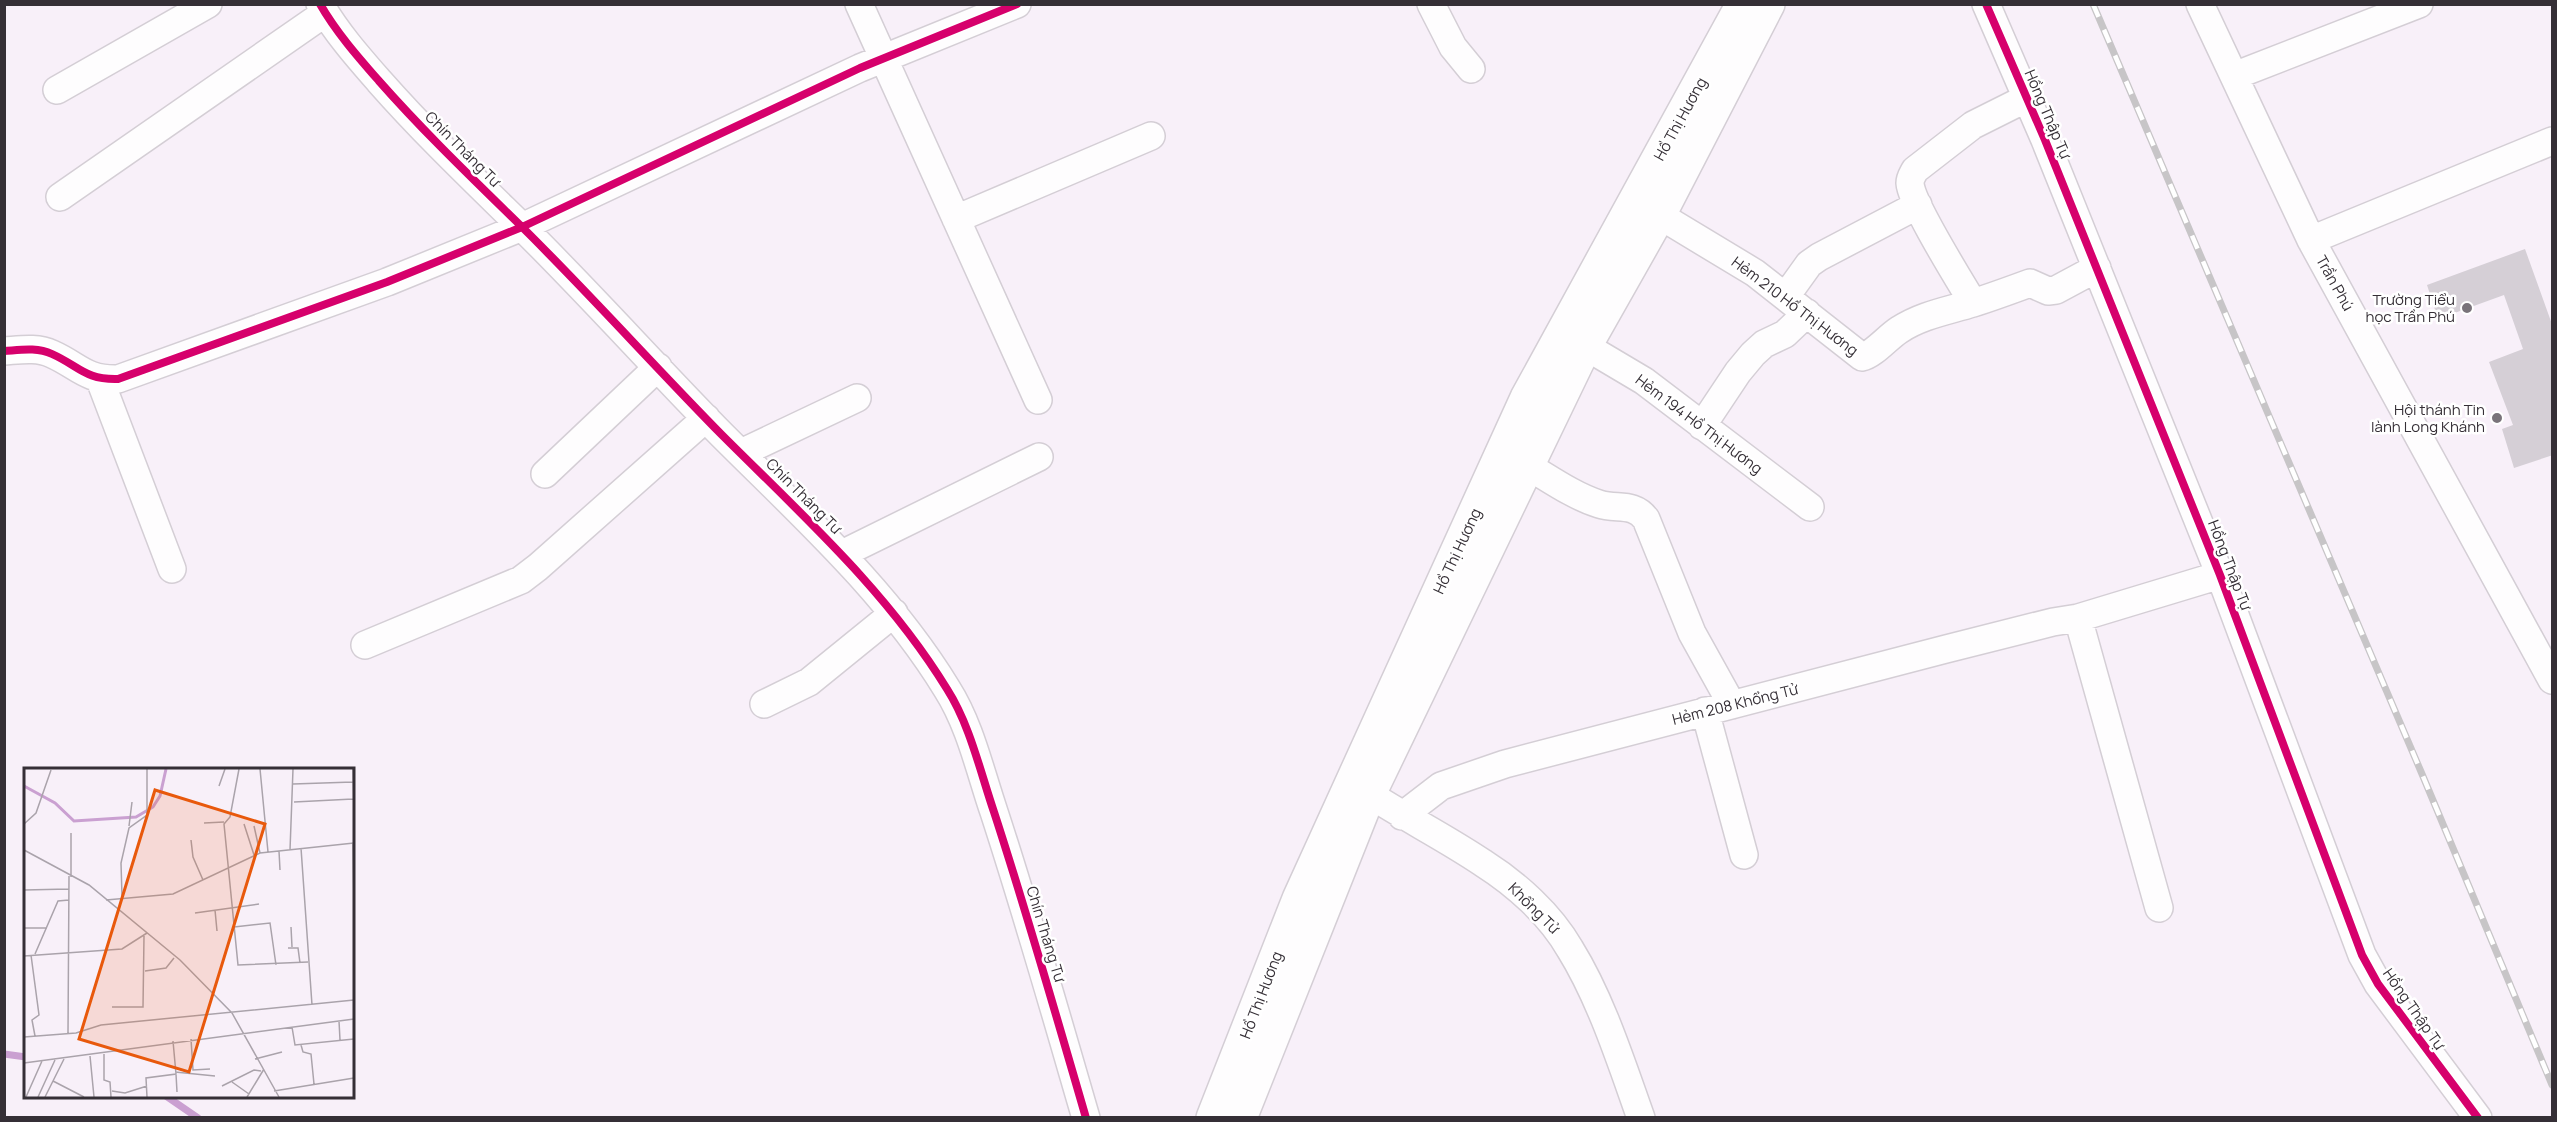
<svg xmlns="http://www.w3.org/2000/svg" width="2557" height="1122" font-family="Manrope,sans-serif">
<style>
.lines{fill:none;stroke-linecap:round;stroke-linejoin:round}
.stream{stroke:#caa0d1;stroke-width:7}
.building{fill:#d5cfd6}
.minor-casing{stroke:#d4ced5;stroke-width:30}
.major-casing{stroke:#d4ced5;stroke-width:36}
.minor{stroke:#fefdfe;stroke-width:27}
.major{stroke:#fefdfe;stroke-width:33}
.rail-casing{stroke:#c7c5c7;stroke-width:7}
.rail{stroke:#fff;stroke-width:4.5;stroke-dasharray:14;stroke-linecap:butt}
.cycleway-casing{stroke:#fff;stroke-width:11}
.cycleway{stroke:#d6006c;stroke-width:8}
.poi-dot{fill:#79737a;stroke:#fff;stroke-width:2}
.labels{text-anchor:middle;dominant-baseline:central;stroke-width:5;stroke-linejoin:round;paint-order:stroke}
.street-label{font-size:15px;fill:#352f36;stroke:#fff}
.poi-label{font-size:15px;fill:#352f36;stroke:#fff;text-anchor:end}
.inset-river{fill:none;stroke:#caa0d1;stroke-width:3}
.inset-road{fill:none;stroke:#aaa3ab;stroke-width:1.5}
.view{fill:#e8590c;fill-opacity:0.15;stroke:#e8590c;stroke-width:3}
.inset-edge{fill:none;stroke:#352f36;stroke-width:3}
</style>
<rect width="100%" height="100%" fill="#f8f0f9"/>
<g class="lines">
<path class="stream" d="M4,1054L26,1057
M166,1096L198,1118"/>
</g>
<path class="building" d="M2525,249L2553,327V455L2514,468L2502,429L2513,425L2489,362L2523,349L2504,295L2438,319L2427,285Z"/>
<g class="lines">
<g class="minor-casing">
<path id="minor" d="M320,4C336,32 358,57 379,81C424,132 472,178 520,225C589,293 654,366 722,435C802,515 887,591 947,689C970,725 980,771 994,812C1027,913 1056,1015 1086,1118
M859,4L1038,400
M1431,4L1453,47L1471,69
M1986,4L2045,140L2220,575L2362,955L2378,984L2478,1118
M2200,4L2311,240L2552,680
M2234,76L2419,4
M57,90L208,4
M60,197L325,13
M1659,215L1755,273L1862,357C1873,355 1888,337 1899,330C1922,315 1947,311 1973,303C1992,297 2011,290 2030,283L2048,291L2056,290L2097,268
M956,219L1151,136
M2311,240L2552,141
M1786,296L1809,264L1819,257L1918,205
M1973,303C1960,281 1911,203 1910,183C1910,178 1913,174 1915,170L1973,125L2027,98
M1585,346L1644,381L1810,507
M4,351C20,350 37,347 52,354C79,366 85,380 118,379L387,282L522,227L860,68L1017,4
M100,380L172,569
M1702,426L1738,372L1753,354L1764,344L1785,334L1807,313
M741,453L857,398
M1528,466C1550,479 1574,496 1599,504C1617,510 1633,502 1646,519L1692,633L1732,705
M545,474L658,367
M842,554L1039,457
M2078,618L2220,575
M365,645L521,580L538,567L706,418
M764,704L809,682L894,613
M1705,711L1744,855
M1369,794C1406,818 1446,838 1483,863C1516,884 1550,914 1570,949C1601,999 1621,1062 1641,1118
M1402,816L1441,786L1505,764L1946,649L2053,622L2078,618L2159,908"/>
</g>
<g class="major-casing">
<path id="major" d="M1213,1118L1299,899L1527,398L1743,4
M1240,1118L1369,794L1585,346L1659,215L1768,4"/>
</g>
<use href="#minor" class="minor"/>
<use href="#major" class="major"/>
<g class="rail-casing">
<path id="rail" d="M2093,4L2422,774L2552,1085"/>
</g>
<use href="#rail" class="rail"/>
<g class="cycleway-casing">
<path id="cycleway" d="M320,4C336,32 358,57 379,81C424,132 472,178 520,225C589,293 654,366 722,435C802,515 887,591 947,689C970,725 980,771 994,812C1027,913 1056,1015 1086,1118
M1986,4L2045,140L2220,575L2362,955L2378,984L2478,1118
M4,351C20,350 37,347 52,354C79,366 85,380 118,379L387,282L522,227L860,68L1017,4"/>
</g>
<use href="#cycleway" class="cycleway"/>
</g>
<g class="poi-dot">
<circle cx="2467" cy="308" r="6"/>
<circle cx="2497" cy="418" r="6"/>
</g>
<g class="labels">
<g class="street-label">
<text transform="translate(2048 114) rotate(67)">Hồng Thập Tự</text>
<text transform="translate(1680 119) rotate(-61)">Hồ Thị Hương</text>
<text transform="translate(463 149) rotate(45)">Chín Tháng Tư</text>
<text transform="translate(2335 283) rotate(61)">Trần Phú</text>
<text transform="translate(1795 306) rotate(37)">Hẻm 210 Hồ Thị Hương</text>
<text transform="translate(1699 424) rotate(37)">Hẻm 194 Hồ Thị Hương</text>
<text transform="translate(804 496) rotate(45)">Chín Tháng Tư</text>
<text transform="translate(1457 551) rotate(-65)">Hồ Thị Hương</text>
<text transform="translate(2230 565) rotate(69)">Hồng Thập Tự</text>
<text transform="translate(1735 704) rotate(-14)">Hẻm 208 Khổng Tử</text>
<text transform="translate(1534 908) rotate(45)">Khổng Tử</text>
<text transform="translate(1046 934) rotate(73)">Chín Tháng Tư</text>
<text transform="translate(1261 995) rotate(-69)">Hồ Thị Hương</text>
<text transform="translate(2414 1009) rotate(55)">Hồng Thập Tự</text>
</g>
<g class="poi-label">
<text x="2455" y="299">Trường Tiểu<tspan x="2455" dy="17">học Trần Phú</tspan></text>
<text x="2485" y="409">Hội thánh Tin<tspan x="2485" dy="17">lành Long Khánh</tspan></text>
</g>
</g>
<g transform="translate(24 768)">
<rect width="330" height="330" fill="#f8f0f9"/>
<path class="inset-river" d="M0,18L31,35L50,53L112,49L129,39L136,28L142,1"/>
<path class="inset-road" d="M215,1L206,49L200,56L214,197L284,194M236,1L244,84M329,1L330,43M269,16L329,14M195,18L201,1M270,34L329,31M180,55L200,54M0,56L12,45L27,2M220,56L230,87M105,58L108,34M230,58L236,85M47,65V109M167,72L169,89L179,112M329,75L330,136M277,80L288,237M0,82L65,117L156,192L208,245L255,329M266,82L269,1M255,83L256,102M0,122L45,121M98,128L97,95L105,60L123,47V1M82,132L149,126L236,85L330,75M191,142L193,163M171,145L235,136M210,159L246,155L252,197M267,159L268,179M0,160H23M264,180H274L276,195M11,186L34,133L45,132M7,187L15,247L8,252L11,268M0,188L98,181L123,165M121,203L142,200L150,190M88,239H119L120,168M315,253L316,272M268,259L271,277L330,271M44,266L45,108M0,269L52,265L77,257L330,232M167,271L169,302L186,301M277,277L279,284L287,286L290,316M80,286V312L86,314L87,329M66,288L70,329M231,291L258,284M0,295L330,251M151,304L191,308M152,306L153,324M29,313L60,329M208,314L225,326M198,318L230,302L237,303M88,323L101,325L123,318M250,323L330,310M2,329L18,293M14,329L31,292M21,329L40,291M123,329L122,310L152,306L149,273M223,329L240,301"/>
<path class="view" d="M131,22L241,56L165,304L55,271Z"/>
<rect width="330" height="330" class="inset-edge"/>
</g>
<rect width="2557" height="1122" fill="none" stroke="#352f36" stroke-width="12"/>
</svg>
